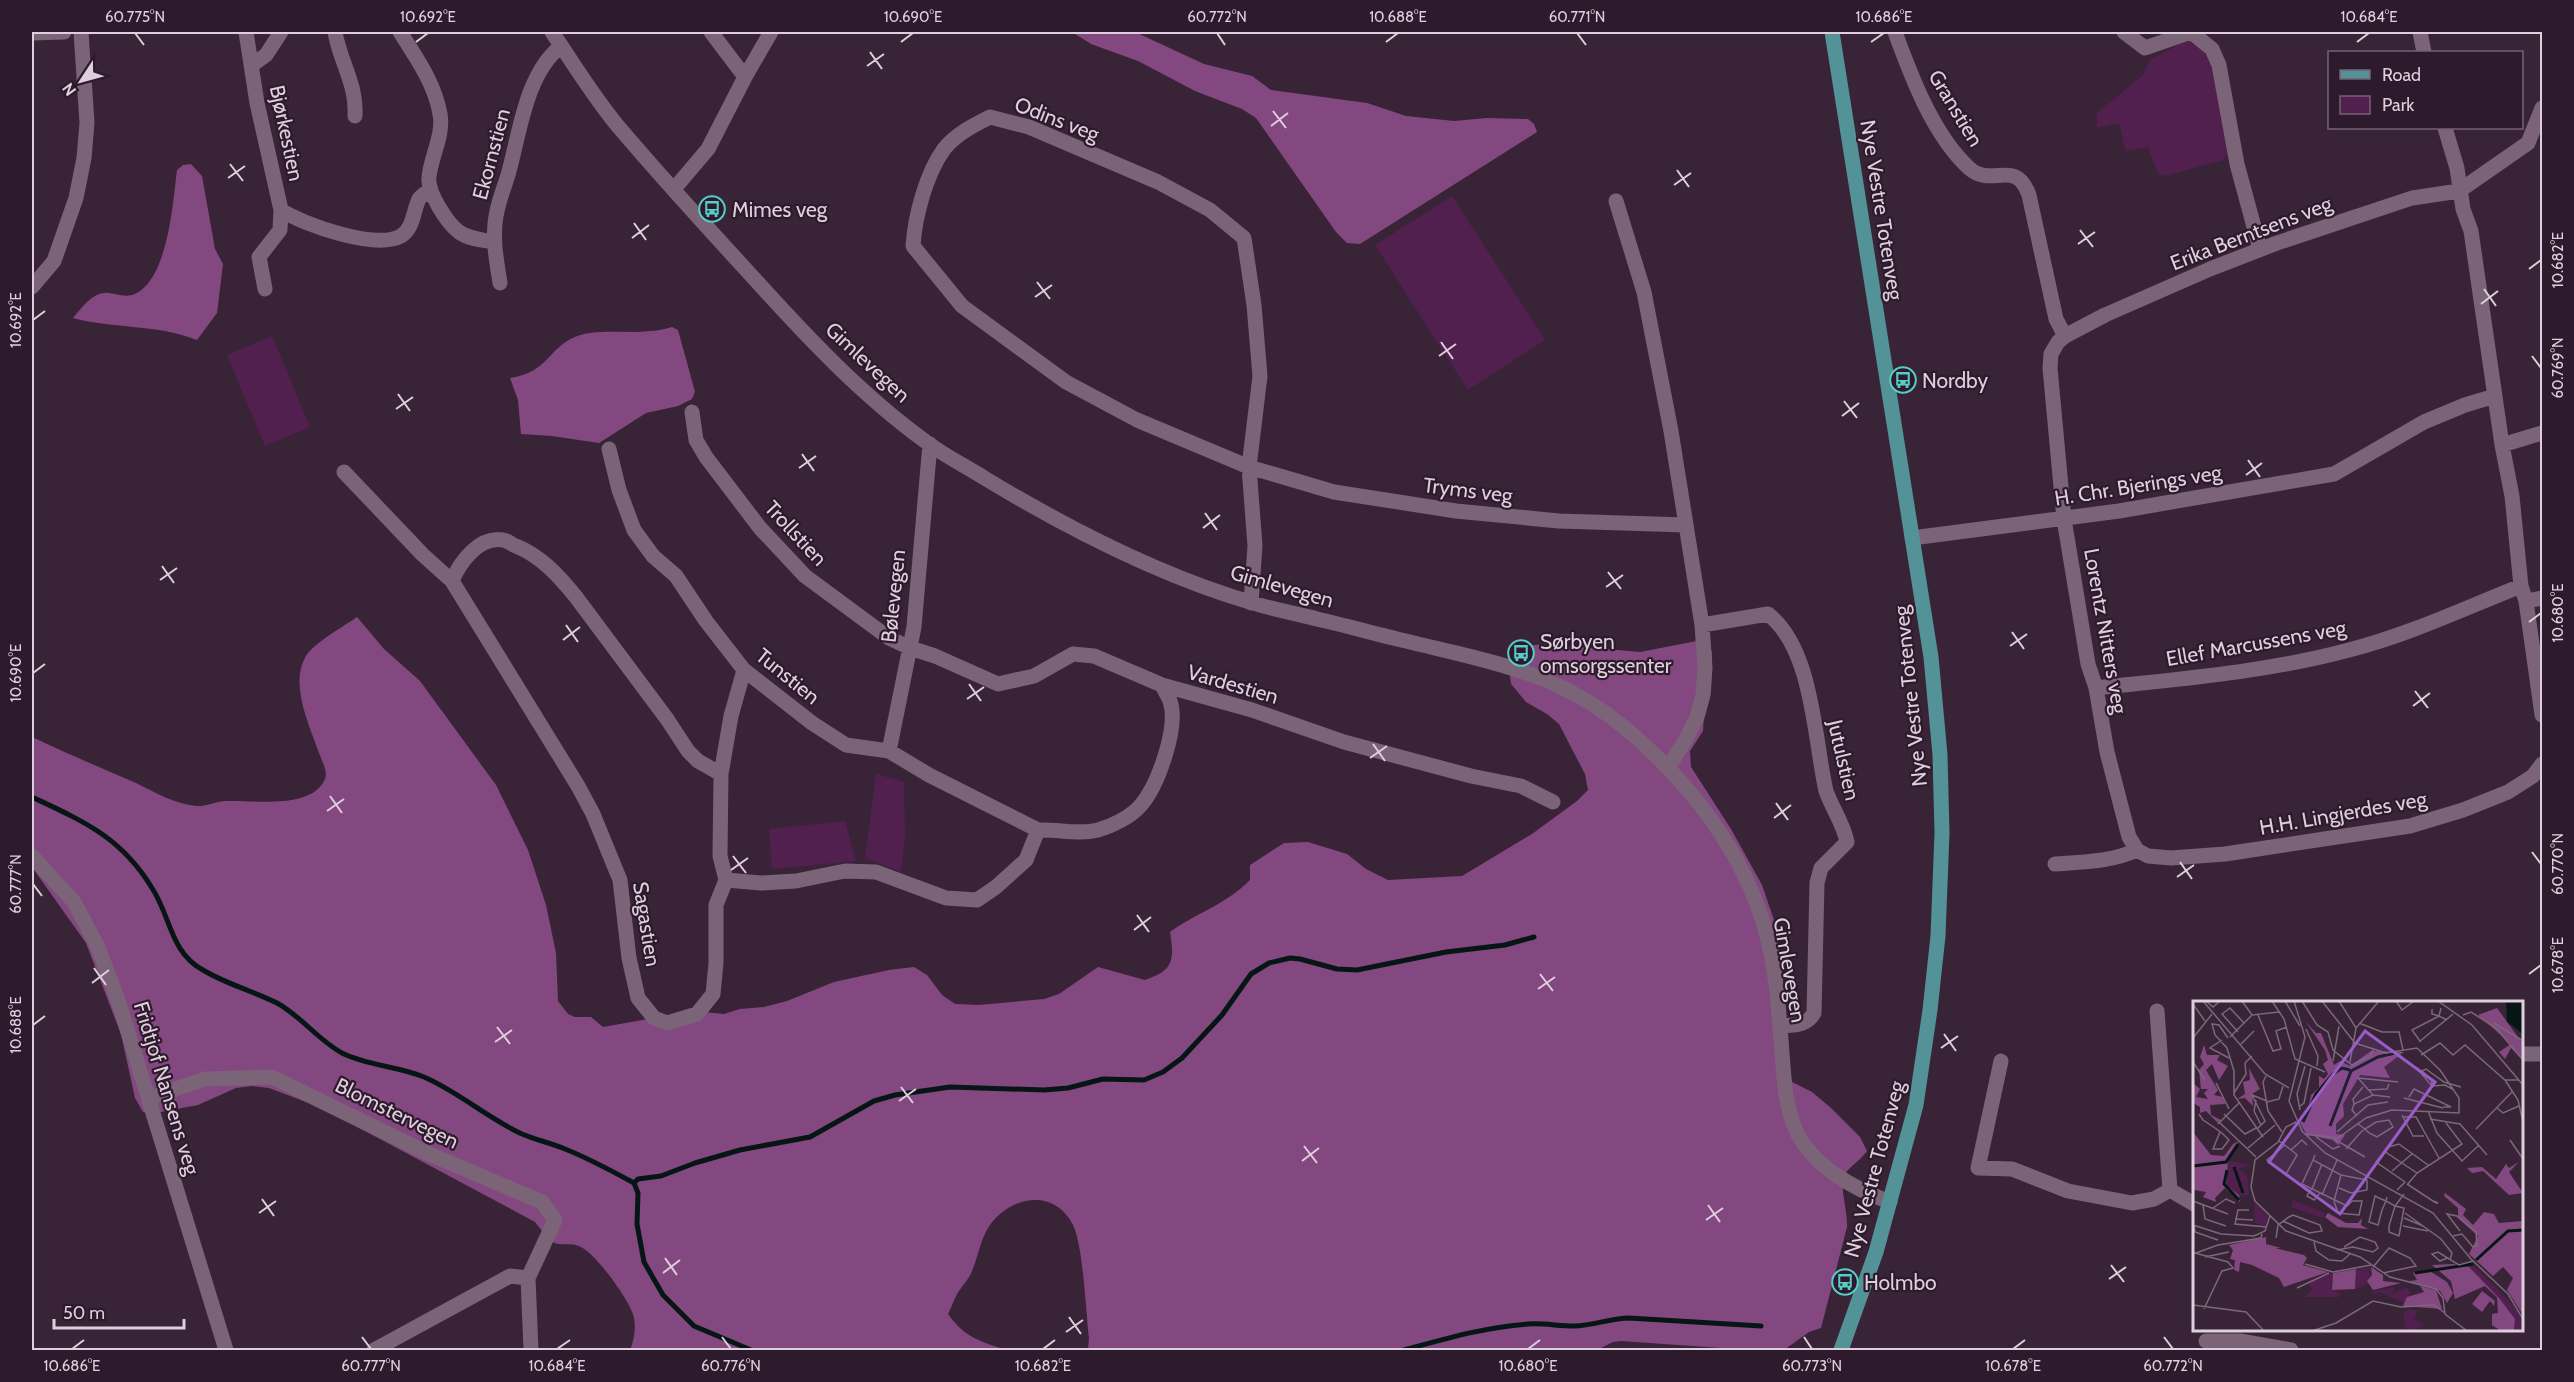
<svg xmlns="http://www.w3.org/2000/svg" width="2574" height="1382" font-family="Cabin,sans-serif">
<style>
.green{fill:#51204e}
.forest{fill:#844880}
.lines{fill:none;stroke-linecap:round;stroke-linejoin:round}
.stream{stroke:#061615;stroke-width:5}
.minor{stroke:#7b6378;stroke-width:15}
.major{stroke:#539296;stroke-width:15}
.ticks{fill:none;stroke:#ddcfdb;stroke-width:2}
.labels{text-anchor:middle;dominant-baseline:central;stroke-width:4.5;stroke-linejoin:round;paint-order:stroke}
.street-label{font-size:21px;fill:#ddcfdb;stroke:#2e1a2d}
.poi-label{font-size:21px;fill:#ddcfdb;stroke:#2e1a2d;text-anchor:start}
.inset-river{fill:none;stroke:#061615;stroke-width:3}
.inset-road{fill:none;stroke:#7b6879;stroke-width:1.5}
.view{fill:#985dc7;fill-opacity:0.15;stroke:#985dc7;stroke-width:3}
.inset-edge{fill:none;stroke:#ddcfdb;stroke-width:3}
.neatline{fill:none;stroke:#ddcfdb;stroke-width:2}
.ticks-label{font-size:15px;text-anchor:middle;fill:#ddcfdb}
</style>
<rect width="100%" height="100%" fill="#392437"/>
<path class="green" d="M2185,41L2198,42L2210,57L2231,149L2223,160L2165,176L2158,174L2148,147L2126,151L2119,123L2097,128V113L2143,75L2150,60Z
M1452,196L1545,340L1468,390L1375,245Z
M272,336L310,427L265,446L227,355Z
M876,774L904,782L905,838L901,872L865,858Z
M845,821L856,861L772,869L769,829Z"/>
<path class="forest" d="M1072,32H1135L1204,64L1252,76L1271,90L1367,103L1406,116L1454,121L1487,118L1528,119L1534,124L1537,132L1360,244L1347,243L1336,232L1256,118L1242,109L1195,91L1138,61L1091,44Z
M191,164L202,176L215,249L223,264L217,313L197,340C157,324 114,329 73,318C82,308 93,291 109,293C116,294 124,297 132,295C168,284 173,201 177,170L183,165Z
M672,327L678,330L695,392L692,399L678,406L646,413L599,443L552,436L521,434L518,400L510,378C549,372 547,349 575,337C595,328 628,334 649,331C657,331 665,329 672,327Z
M357,617L384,649L420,681L496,785L528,850L546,905L556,953L558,1001L568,1014L575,1017H591L603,1027L693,1011L724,1014L740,1009L764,1007L787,1001L834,982L889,970L914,967L927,975L942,995L955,1004L979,1005L1044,999L1059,994L1098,967L1145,980C1175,970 1174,959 1170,932C1196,913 1227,904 1250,880V865L1284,843L1308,842L1347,854L1366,869L1388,880L1462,876L1532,834L1577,801L1588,790L1585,774L1559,724L1547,714L1526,702L1511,684L1510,676L1514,660L1533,645L1549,644L1640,652L1702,640L1712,652L1711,692L1704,715L1703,731L1690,751L1691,767L1731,829L1762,885L1775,923L1783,979L1784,1011L1775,1056L1778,1072L1784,1078L1812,1092L1831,1108L1860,1137L1867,1151C1861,1160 1850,1166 1844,1175C1839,1184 1848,1214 1847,1227L1821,1328L1809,1332L1784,1350H1749L1621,1341L1613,1342L1597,1350H1088L1089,1338C1086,1312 1083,1245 1073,1225C1054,1187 1008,1196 988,1228C980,1241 978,1257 972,1271C969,1279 962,1286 957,1294C954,1300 951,1308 948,1314C965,1338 980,1341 1006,1350H630C634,1341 636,1329 634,1318C632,1303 596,1254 581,1247C574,1243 566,1245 558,1244C549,1243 541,1229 535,1222L322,1108L269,1088L252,1086L236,1088L198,1105L150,1114L143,1112L135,1098L121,1034L86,943L32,867V737C66,753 101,768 136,783C154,792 175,804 196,806C206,807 217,801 227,801C253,800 312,810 325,779C328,771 322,761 319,753C310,726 289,684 306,656C315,642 343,627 357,617Z"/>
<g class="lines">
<path class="stream" d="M32,797C83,821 121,837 152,888C171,917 170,952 203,970C226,984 253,991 277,1003C301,1016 318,1040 342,1053C368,1066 398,1066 424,1077C459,1092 487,1118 522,1134C536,1140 551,1143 565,1149C588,1158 612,1171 634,1183L638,1193L637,1224L644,1262L663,1295L694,1326L751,1350
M634,1183L638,1179L661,1176L695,1163L740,1150L810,1137L874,1101L895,1095L950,1087L1044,1090L1068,1088L1103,1079L1144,1080L1163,1072L1182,1058L1222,1015L1251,974L1269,963L1290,958L1300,959L1337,969L1357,970L1446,952L1505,945L1534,937
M1404,1350C1445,1339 1485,1327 1528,1324C1543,1323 1559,1326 1574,1326C1593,1326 1611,1318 1629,1318L1761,1326"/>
<path class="minor" d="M246,32L257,103L281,210C304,225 376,250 401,236C414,228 413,211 419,199C421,196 427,192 430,190
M335,32C340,62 357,84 355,116
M400,32C416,57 435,84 440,114C444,135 431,156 429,177C427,192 447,223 459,232C469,239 482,240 494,242
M552,32C573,63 593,96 617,125C660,176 705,225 750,274C805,335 862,396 929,444C947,457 967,467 986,479C1069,529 1160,576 1253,603C1274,610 1296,613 1317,619C1348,626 1379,635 1410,642C1488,661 1555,672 1620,724C1688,779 1747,854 1768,940C1777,977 1779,1015 1782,1053C1784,1078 1785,1105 1795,1128C1810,1165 1854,1189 1890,1202
M711,32L745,77
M1895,32C1911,76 1933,135 1969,168C1992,189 2015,157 2029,195L2056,319L2065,336
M2124,32L2145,48L2191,32L2212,49L2219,65L2237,164L2260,249
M2420,32L2424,52
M32,33L64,32
M252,65L266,55L281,32
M2445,128L2457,168L2463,209L2471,231L2502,445L2512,496L2521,586L2526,601L2542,715
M674,189L708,149L745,77L771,32
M1616,201L1644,292L1671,431L1702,625L1705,668L1703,695L1697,717L1686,739L1668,768
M500,283C497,263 493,244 495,224C496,207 503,191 508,175C520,133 525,75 561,46
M32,287L54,261L76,198L84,158L87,123L81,32
M265,289L259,257L280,230L281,210
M692,412L696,440L706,457L760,528L805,576L889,638L910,648L935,656L998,684L1034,676L1073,654L1094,656L1162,685L1252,710L1344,742L1471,776L1521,786L1553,802
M2502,445L2542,433
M609,449L619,490L634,530L653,556L676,576L706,621L744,670L812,723L846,745L889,751L929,775L1038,830C1058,829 1078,835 1098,830C1112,826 1131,817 1141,805C1158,785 1179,727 1170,701C1168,696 1164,690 1162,685
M344,472L423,555L452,581L578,786L593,814L620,880L629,958L638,998L654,1018L667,1023L697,1014L713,994L716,963V905L726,880L720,856L721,774L731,716L744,670
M1912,538L2119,511L2334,474L2424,422L2465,405L2495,396
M452,581C460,562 479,536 503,540C507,540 512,545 516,546C541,556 559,576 576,597L667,719L688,751L698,761L721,774
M2526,601L2542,598
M1251,603L1255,546L1249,467L1260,376L1254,305L1244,238L1210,210L1158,182L1029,127L990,117C974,125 956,134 944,149C926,174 915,216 913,246L962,306L1066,382L1137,420L1249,467L1334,492L1456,511L1559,521L1686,525
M1702,625L1768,614C1813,649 1814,738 1826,791C1832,808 1844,825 1847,842L1821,868L1817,883L1814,1013C1807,1026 1794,1025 1780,1026
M2096,688C2180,679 2267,672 2349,650C2408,635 2465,608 2521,586
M889,751L914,627L930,444
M2137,850L2148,856L2171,858L2225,854L2410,826L2463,810L2508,792L2533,776L2542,764
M32,856L74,902L98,947L119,1003L226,1350
M2055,864C2083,862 2111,862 2137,850L2129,837L2107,752L2096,688L2088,664L2064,519L2050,368L2051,354L2058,342L2065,336L2105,315L2210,269L2277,243L2412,198L2459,191L2528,143L2542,108
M726,880L761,883L796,881L845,871L876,872L946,898L977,900L996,887L1026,860L1038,830
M2157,1011L2170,1190
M2522,1054H2542
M2001,1061L1978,1168L2012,1169L2068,1191L2132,1203L2154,1199L2170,1190L2194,1204
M149,1098L205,1079L272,1077L427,1153L542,1202L555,1220L528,1278L531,1350
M2206,1341H2240L2291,1350
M374,1350L510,1276L528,1278"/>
<path class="major" d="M1832,32L1931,657L1940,755L1942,833L1938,936L1930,1010L1916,1105L1876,1252L1841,1350"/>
</g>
<path class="ticks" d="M135,33L144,45M1217,33L1225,45M1577,33L1586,45M416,42L428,33M901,42L913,33M1386,42L1398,33M1871,42L1884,33M2357,42L2369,33M870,52L882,69M867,66L884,54M1273,111L1286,128M1271,126L1288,113M230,164L243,181M1677,170L1689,187M228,178L245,166M1674,185L1691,173M634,223L646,240M2080,230L2093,247M632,238L649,225M2078,244L2095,232M2529,269L2541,260M1037,282L1050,299M2484,289L2496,306M1035,297L1052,285M2481,304L2498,291M33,320L45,311M1441,342L1453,359M1439,356L1456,344M2532,356L2541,368M398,394L410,411M1844,401L1857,418M396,409L413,397M1842,416L1859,403M802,454L814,471M2248,460L2260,477M799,468L816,456M2246,475L2262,463M1205,513L1217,530M1203,528L1220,515M162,566L174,583M1608,572L1621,589M160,580L177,568M1606,587L1623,575M2529,622L2541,613M566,625L578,642M2012,632L2024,649M563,640L580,627M2010,646L2027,634M33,673L45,664M969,684L981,701M2415,691L2428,708M967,699L984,687M2413,706L2430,693M1373,744L1385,761M1370,758L1387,746M330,796L342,813M1776,803L1788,820M327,811L344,799M1774,818L1791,805M2532,852L2541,864M733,856L746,873M2180,862L2192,879M731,870L748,858M2177,877L2194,865M33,884L42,896M1137,915L1149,932M1134,930L1151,917M94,968L106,985M1540,974L1553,991M2529,974L2541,965M92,983L109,970M1538,989L1555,977M33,1025L45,1016M497,1027L510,1044M1944,1034L1956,1051M495,1042L512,1030M1941,1048L1958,1036M901,1087L913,1103M899,1101L916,1089M1304,1146L1317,1163M1302,1161L1319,1148M262,1199L274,1216M1708,1205L1720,1222M259,1213L276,1201M1706,1220L1723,1208M665,1258L677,1275M2111,1265L2124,1282M663,1273L680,1260M2109,1279L2126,1267M1069,1317L1081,1334M1066,1332L1083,1320M362,1337L371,1349M722,1337L731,1349M1804,1337L1812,1349M2164,1337L2173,1349M72,1349L84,1340M557,1349L570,1340M1043,1349L1055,1340M1528,1349L1540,1340M2013,1349L2025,1340"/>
<defs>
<g id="bus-ring" transform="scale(1.35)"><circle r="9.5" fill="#2e1a2d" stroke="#55cec6" stroke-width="1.5"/><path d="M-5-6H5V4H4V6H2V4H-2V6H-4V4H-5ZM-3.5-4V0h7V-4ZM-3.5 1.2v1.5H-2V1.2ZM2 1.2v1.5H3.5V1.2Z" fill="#55cec6"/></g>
</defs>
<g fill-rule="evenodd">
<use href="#bus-ring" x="712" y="209"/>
<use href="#bus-ring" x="1903" y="380"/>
<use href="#bus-ring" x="1521" y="653"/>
<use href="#bus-ring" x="1845" y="1282"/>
</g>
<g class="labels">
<g class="street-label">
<text transform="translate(1956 108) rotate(59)">Granstien</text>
<text transform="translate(1057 119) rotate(21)">Odins veg</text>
<text transform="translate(287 133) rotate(78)">Bjørkestien</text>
<text transform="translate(491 154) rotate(-75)">Ekornstien</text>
<text transform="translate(1882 210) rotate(81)">Nye Vestre Totenveg</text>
<text transform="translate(2251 233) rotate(-21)">Erika Berntsens veg</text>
<text transform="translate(868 362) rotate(43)">Gimlevegen</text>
<text transform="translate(2138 485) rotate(-9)">H. Chr. Bjerings veg</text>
<text transform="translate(1468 490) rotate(7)">Tryms veg</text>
<text transform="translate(796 533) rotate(47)">Trollstien</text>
<text transform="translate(1282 586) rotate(16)">Gimlevegen</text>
<text transform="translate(893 596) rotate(-84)">Bølevegen</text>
<text transform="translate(2106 631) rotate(80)">Lorentz Nitters veg</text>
<text transform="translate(2256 643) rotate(-10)">Ellef Marcussens veg</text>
<text transform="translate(788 676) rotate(39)">Tunstien</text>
<text transform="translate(1233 684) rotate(16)">Vardestien</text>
<text transform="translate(1910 696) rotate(-96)">Nye Vestre Totenveg</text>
<text transform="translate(1844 760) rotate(77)">Jutulstien</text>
<text transform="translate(2343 813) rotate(-10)">H.H. Lingjerdes veg</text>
<text transform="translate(647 924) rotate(81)">Sagastien</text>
<text transform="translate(1790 970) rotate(80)">Gimlevegen</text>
<text transform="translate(167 1088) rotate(73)">Fridtjof Nansens veg</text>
<text transform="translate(397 1113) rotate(26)">Blomstervegen</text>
<text transform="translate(1874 1169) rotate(-75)">Nye Vestre Totenveg</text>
</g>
<g class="poi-label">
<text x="732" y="209">Mimes veg</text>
<text x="1922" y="380">Nordby</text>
<text x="1540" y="641">Sørbyen<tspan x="1540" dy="24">omsorgssenter</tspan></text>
<text x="1864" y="1282">Holmbo</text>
</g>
</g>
<g transform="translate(2193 1001)">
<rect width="330" height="330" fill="#392437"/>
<path d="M35,160L59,164L45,168L54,174L56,194H45L33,185ZM100,199L132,212L130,217L98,206ZM61,202L75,215L73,225L62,222ZM278,262L321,305L330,321V330H321L322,318L273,265ZM177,266L176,283L162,288L163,268ZM140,272L138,288L147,292L146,296H111L120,288L113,281ZM202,286L198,294L213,286L217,291L211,303L205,296L207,300L187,291L178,294L181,290ZM214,309H225L221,318L231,325L214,330L210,314Z" fill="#51204e"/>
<path d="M304,7L330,43V59L318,47L312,58L306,51L318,43L285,14ZM113,21L123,32H128L141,64L147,60L157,65L178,50L211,51L191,66L197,77L167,74L150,103L151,115L143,123V133L152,134L145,144L140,139L114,134L107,122L114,114L118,94L126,87V75L131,78L135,73L130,63L135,59L132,49ZM11,44L14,54H27L24,59L35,65L26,79L19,63L13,69L25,89L21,94L30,96L32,103L17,104L18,114L28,119L26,123L13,110L7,112V106L0,102V82L7,88L3,96L15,98L11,92L15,88H8L6,69L11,63L7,56ZM56,67L67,88L59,93L60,105L52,97L44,98L52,93L50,81L57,79ZM0,131L18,154L31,155L40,143L46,140L35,160L33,184L46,194L47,201L32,187L22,197L23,201L10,196L13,191L1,189ZM326,161L316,171L330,192L316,194L290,170L279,172L274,167L289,166L303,178L313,163L316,167ZM252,192L273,208L270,214L280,224L291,211L301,213L306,222L330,220V314L314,289L320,277L310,266L300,275L276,253L285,235L265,217V207L251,195ZM135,212L153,222H165L169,217L168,224L175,228L145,226L132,216ZM73,236V243L88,247H82L111,254L114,257L110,264L135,271L91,286L86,277L59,264L47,261L46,271L41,269L42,259L37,258L40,249L36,244ZM260,263L276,266L306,297L322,318L321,330H308L299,324V313L305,312L304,296L292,285L262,298L258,280L239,264ZM178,266L190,274V280L208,282L180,289L174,280L179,274ZM163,268L162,288L139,289L140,272ZM235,269L254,281L260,292L254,302L247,290L216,280L224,279L220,272ZM227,285L243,289L249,308L210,305L214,296L231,291ZM289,290L302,300L301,305L297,300L289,311L279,303Z" fill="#844880"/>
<path d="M313,0H330V33L314,21Z" fill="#061615"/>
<path class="inset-river" d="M110,121L123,93L140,73L149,67L157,69M137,125L158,70L185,56L202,52M0,165L33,161L45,143M41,166L50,192M34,169L31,183L46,199M283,259L315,230L330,229M222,272L280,263"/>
<path class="inset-road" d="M10,0L72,73L96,87M13,0L20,6L27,0M49,0L59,14L86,11M79,0L91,18L102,58L132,71M92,0L107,25M101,0L112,36L96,100L109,130L132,152L240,212L278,258L315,293L330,318M109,0L124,24L135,31L140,49L159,64L177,55L181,48M129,0L162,42L193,52L224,47M146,0L163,27M203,0L209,9L221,0M245,0L279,24L330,84M0,3L12,20M239,8V13L246,15L248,7M65,14L80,50L88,48L83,30L94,26M270,14L278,11L303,27L330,59M166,22L189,31H206L210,49M301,22L330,40M113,28L125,55L124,65M45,31L29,13L37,7L51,22M37,36L59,14M0,37L19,13M35,37L26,24L19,23L22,34L34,47L41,70V94L70,136M29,39L17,47L36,57M227,40L219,29L246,15L254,19M226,41L260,13M48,43L61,30M228,54L247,42L260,54L272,44L312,79H326M140,60L146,25M0,61L12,79M157,61L163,27L186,0M228,69L239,80L238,84M73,75L70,81L75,110L89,131M312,79L325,99L330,121M23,82L36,108M176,89L194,88L196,83M261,89L252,84L239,85L227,71L233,68L251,81L268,86M41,92L53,73L52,62L59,55M180,94L165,77L205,81M216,96L221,88L258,106H250M211,97L250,107M63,99L61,110L68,124M74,101L86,98L90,85M161,103L160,98L170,86M106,106L111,102L118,67M304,107L310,112L326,105M107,109L104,93L112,65M235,110L244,132L269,160L286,144M6,113L10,119L22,127L30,133L36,139L29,148H20L27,131M31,113L52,133L63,127M209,114L220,135H231M164,115L159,109L161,103L180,94L197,96M211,116H223L246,157M237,118L267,123L294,154M26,121L63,156M103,121L93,126L85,141L62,159L58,186L62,200L93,230L167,256L197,276L243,288L250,297L252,313L274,330M25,123L46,102M64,128L72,120L59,94L74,100M283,128L319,91M144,131L175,104L195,101M111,133L145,137L173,117L199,109L266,112V97L247,69L224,47M123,136L140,148L147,145M141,138L172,156M317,139L330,158M86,140L89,142L102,152L104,154L93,173L74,159L92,144M55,147L82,124M153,148L168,131L172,128L183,121L196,119L200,126L184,136L176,132L172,128L165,123M98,149L109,139L114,144M191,150L224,172M122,154L120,159L148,174L174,179V189L158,192L146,187M120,159L109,183L154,205L159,200H169L166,214L145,212L141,200M199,170L219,153M214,183L243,202H245L240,200M214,184L224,172L269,143L253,122M118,188L114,195L121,199L127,192M119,188L129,163M204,189L212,181L183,161L195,146L206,143L235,164M129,194L144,159M194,196L193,200L189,209L185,224L176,221L182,195L186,197L193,200L202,205L211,207L206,235L196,231V225L202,205L211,193M0,200L35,213M141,200L148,174M10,204L12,218L33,225M20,207L33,198L42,202M56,209H45L42,223L74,226M212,212L248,238L259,252L257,259M211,217L230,225M42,218L60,219M0,224L28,233L61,235L72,230L77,215M1,224L2,231L25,239M210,225L235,230M260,235L269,233L280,246L284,245L283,231L264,215L254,213L267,230M83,237L85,224L96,216L100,214L127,224L129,230L116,232L90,220M121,241L123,250L136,259L149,260L157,253M144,249L160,246L180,251L185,247L182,241L167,236L151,246M2,252L35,261L40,267L29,270L11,308M0,253L25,244L68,237L69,233M12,256L36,251M254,257L247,260L239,253L245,251L266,264L280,260M112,263L140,271L178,264M180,266L196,247L217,257L223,265L190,272M104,287L136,272M0,304L53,311L71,330M119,330L143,322L180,300L208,306L241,304L252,312"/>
<path class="view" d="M172,30L242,81L147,213L76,161Z"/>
<rect width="330" height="330" class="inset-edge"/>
</g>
<rect width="2574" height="1382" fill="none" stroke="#2e1a2d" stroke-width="66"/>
<rect x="2328" y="51" width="195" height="78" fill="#2e1a2d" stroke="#746273" stroke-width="1.5"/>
<rect x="2340" y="70" width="30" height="9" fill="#539296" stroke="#746273" stroke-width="1.5"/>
<text x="2382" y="81" font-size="18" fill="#ddcfdb">Road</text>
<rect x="2340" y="96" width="30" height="18" fill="#51204e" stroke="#746273" stroke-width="1.5"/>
<text x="2382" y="111" font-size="18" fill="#ddcfdb">Park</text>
<g transform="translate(81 81) rotate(234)" stroke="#2e1a2d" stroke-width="4.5" paint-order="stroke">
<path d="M0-4.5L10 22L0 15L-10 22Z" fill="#ddcfdb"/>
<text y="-9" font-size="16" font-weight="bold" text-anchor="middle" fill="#ddcfdb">N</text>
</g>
<path d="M54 1319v9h130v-9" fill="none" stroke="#ddcfdb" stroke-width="3"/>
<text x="63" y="1319" font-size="18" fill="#ddcfdb" stroke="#2e1a2d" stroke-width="4.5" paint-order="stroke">50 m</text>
<rect x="33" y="33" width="2508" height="1316" class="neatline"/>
<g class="ticks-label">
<text x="135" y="22">60.775°N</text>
<text x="428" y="22">10.692°E</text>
<text x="913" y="22">10.690°E</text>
<text x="1217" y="22">60.772°N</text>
<text x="1398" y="22">10.688°E</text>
<text x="1577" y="22">60.771°N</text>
<text x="1884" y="22">10.686°E</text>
<text x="2369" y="22">10.684°E</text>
<text transform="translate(2558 260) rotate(-90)" y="5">10.682°E</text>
<text transform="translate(16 320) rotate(-90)" y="5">10.692°E</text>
<text transform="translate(2558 368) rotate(-90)" y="5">60.769°N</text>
<text transform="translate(2558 613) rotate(-90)" y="5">10.680°E</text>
<text transform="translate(16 673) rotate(-90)" y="5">10.690°E</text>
<text transform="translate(2558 864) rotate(-90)" y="5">60.770°N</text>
<text transform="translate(16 884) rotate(-90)" y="5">60.777°N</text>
<text transform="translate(2558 965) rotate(-90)" y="5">10.678°E</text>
<text transform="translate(16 1025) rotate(-90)" y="5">10.688°E</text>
<text x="72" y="1371">10.686°E</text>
<text x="371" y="1371">60.777°N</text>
<text x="557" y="1371">10.684°E</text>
<text x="731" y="1371">60.776°N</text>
<text x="1043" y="1371">10.682°E</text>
<text x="1528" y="1371">10.680°E</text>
<text x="1812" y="1371">60.773°N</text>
<text x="2013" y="1371">10.678°E</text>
<text x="2173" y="1371">60.772°N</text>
</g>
</svg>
